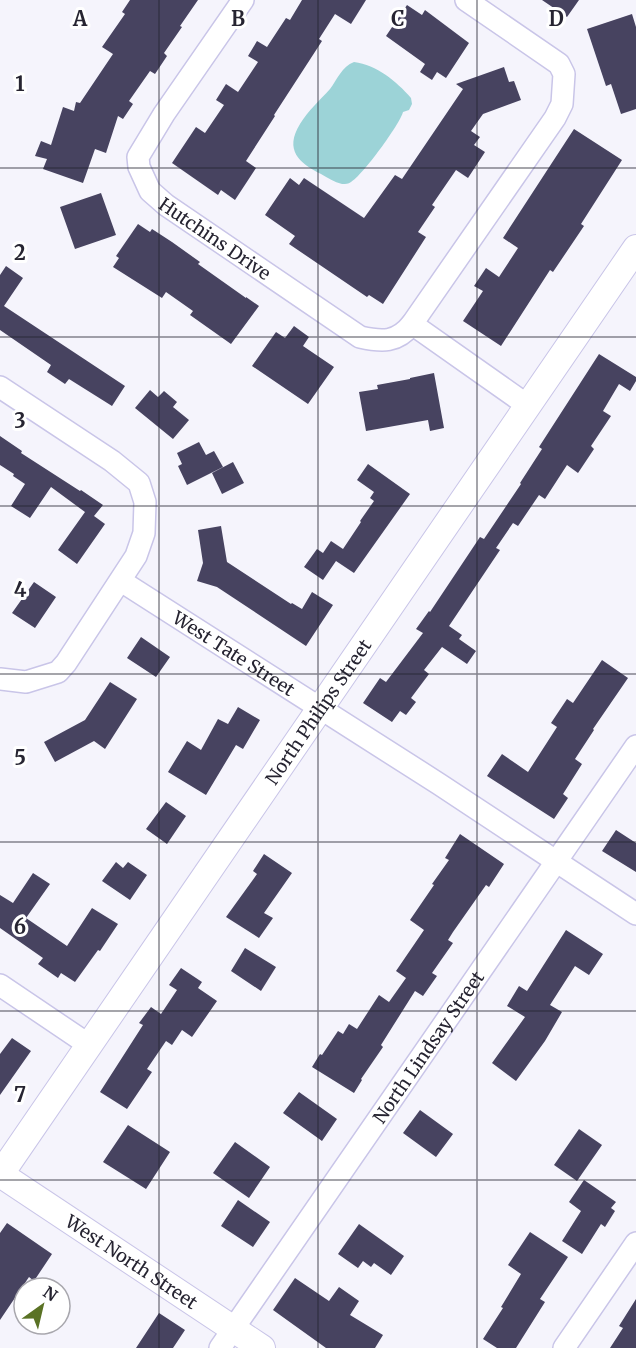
<svg xmlns="http://www.w3.org/2000/svg" width="636" height="1348" font-family="Merriweather,serif">
<style>
.water{fill:#9cd3d7}
.building{fill:#474360}
.lines{fill:none;stroke-linecap:round;stroke-linejoin:round}
.minor-casing{stroke:#c9c5e8;stroke-width:24}
.tertiary-casing{stroke:#c9c5e8;stroke-width:28}
.minor{stroke:#fff;stroke-width:21}
.tertiary{stroke:#fff;stroke-width:26}
.grid{fill:none;stroke:#262431;stroke-width:1.5;stroke-opacity:0.55}
.labels{text-anchor:middle;dominant-baseline:central;stroke-width:6;stroke-linejoin:round;paint-order:stroke}
.street-label{font-size:18px;fill:#262431;stroke:#fff}
.grid-label{font-size:20px;text-anchor:middle;font-weight:bold;fill:#262431;stroke:#fff;stroke-width:6;stroke-linejoin:round;paint-order:stroke}
</style>
<rect width="100%" height="100%" fill="#f5f4fc"/>
<path class="water" d="M354,62C377,65 396,81 411,98L412,104L409,110L403,112C400,124 362,176 351,182C348,184 346,184 342,184C334,182 328,178 321,174C299,163 284,150 300,124C308,111 320,100 330,89C337,80 342,66 354,62Z"/>
<path class="building" d="M130,0H198L180,26L182,27L164,53L167,56L155,74L150,71L129,101L133,104L123,119L118,116L106,153L95,149L83,183L43,169L47,159L35,156L41,141L51,145L63,107L74,111L76,102L80,103L113,54L102,47L125,14L122,12Z
M302,0H366L351,24L335,14L319,39L322,41L274,115L275,116L246,161L256,168L235,200L221,190L218,195L172,163L196,127L205,133L224,105L216,100L226,84L238,92L258,62L248,56L257,41L267,47L286,18L290,20Z
M542,0H579L567,17Z
M407,5L422,15L425,10L469,43L446,78L437,72L432,80L420,72L425,64L386,36Z
M632,14L636,27V109L621,114L611,84L606,86L587,29Z
M504,67L509,82L514,81L521,100L483,114L471,131L480,137L474,145L485,152L468,178L456,170L432,205L435,207L418,232L426,237L383,304L369,295L367,297L289,244L295,236L265,215L290,178L299,185L304,178L364,218L395,175L402,179L463,89L456,84Z
M574,129L622,160L581,224L584,226L553,272L550,270L501,346L463,321L483,291L474,286L486,268L499,277L518,248L503,238Z
M101,193L116,235L75,249L60,207Z
M138,224L150,232L152,229L172,242L200,262L198,264L246,298V297L259,306L231,344L190,315L193,311L166,292L162,298L113,267L119,258L116,256Z
M6,266L23,278L4,306L125,386L112,406L69,379L65,384L47,372L51,365L0,330V275Z
M294,326L309,337L303,346L334,367L308,404L252,366L276,332L285,338Z
M599,354L636,377V381L630,391L619,384L603,411L611,416L591,446L594,449L578,473L567,465L545,499L539,495L518,526L513,523L496,548L500,550L449,626L462,635L459,639L476,651L467,664L442,647L424,670L429,674L411,698L416,702L406,715L400,711L392,722L363,703L380,678L386,682L423,633L416,629L429,611L430,612L480,537L484,539L521,484L520,483L542,449L539,447Z
M434,373L444,428L430,431L428,420L366,431L359,392L378,389L377,385L410,379V378Z
M150,390L158,397L164,391L177,402L173,407L189,420L173,439L135,408Z
M0,436L22,451L21,453L80,491L81,490L103,505L94,516L105,524L77,564L58,550L85,512L51,487L30,518L11,506L25,484L13,476L14,474L0,465Z
M199,442L206,455L214,451L223,467L187,485L178,466L182,464L177,453Z
M233,462L244,483L222,494L212,473Z
M368,464L410,494L354,573L336,561L323,580L304,567L317,549L323,553L331,541L343,549L361,522L360,521L374,501L370,498L374,492L357,480Z
M221,526L227,562L291,604L292,603L302,609L312,592L333,605L306,646L217,587L197,581L203,563L198,530Z
M34,582L56,597L35,628L12,613Z
M141,637L170,657L156,677L127,658Z
M602,660L628,678L593,729L594,730L575,759L582,764L563,794L568,798L554,819L487,776L502,754L528,772L557,727L551,723L567,699L573,703Z
M110,682L137,699L105,749L94,741L55,762L44,742L85,720Z
M238,707L260,720L243,749L236,745L206,795L168,772L187,741L201,750L218,719L228,724Z
M166,802L186,816L167,844L146,829Z
M616,830L636,843V872L602,851Z
M460,834L504,864L489,887L486,885L453,932L448,940L453,943L432,973L437,976L423,996L415,991L381,1045L383,1047L361,1079L362,1080L354,1093L312,1067L320,1054L322,1055L338,1031L343,1034L349,1024L357,1029L379,995L389,1002L406,978L396,971L424,930L410,920L434,885L432,884L449,860L445,858Z
M264,854L292,873L264,913L273,918L259,938L226,917L257,874L253,871Z
M116,862L123,868L128,862L147,875L130,900L102,881Z
M33,873L50,884L26,918L67,946L92,908L118,924L100,951L98,950L75,982L61,973L58,978L38,964L43,958L0,928V895L13,903Z
M566,930L603,954L589,975L575,966L550,1005L562,1012L545,1041L516,1081L492,1063L525,1017L507,1006L519,986L527,991Z
M245,948L276,967L261,991L231,971Z
M181,968L202,982L198,988L217,1001L192,1037L182,1030L172,1045L166,1041L147,1069L152,1072L127,1109L100,1092L143,1025L139,1023L151,1007L161,1014L177,990L169,985Z
M12,1038L31,1051L0,1095V1054Z
M299,1092L337,1119L322,1141L283,1113Z
M420,1110L453,1134L436,1157L403,1133Z
M128,1125L170,1152L146,1189L103,1162Z
M579,1129L602,1145L577,1181L554,1165Z
M235,1142L270,1167L249,1198L213,1173Z
M584,1180L616,1202L611,1208L615,1211L605,1227L601,1224L582,1254L562,1241L581,1211L569,1202Z
M238,1200L270,1222L253,1247L221,1226Z
M7,1223L52,1254L34,1281L29,1277L0,1320V1233Z
M359,1224L404,1256L391,1275L374,1263L371,1267L363,1261L358,1268L338,1254Z
M530,1232L568,1257L540,1299L545,1302L516,1348H497L483,1339L503,1308L501,1307L521,1274L508,1265Z
M295,1278L329,1301L339,1287L359,1301L350,1315L383,1335L375,1348H326L273,1310Z
M636,1299V1348H610L623,1328L619,1326Z
M159,1313L185,1330L173,1348H136Z"/>
<g class="lines">
<g class="minor-casing">
<g id="minor">
<path id="s1" d="M243,0L164,114L138,157L139,167L150,191L166,205L360,337C382,342 397,343 412,324L555,118L562,104L564,74L559,64L466,0"/>
<path d="M412,324L527,405"/>
<path d="M0,387L112,461L139,483L145,502L144,533L136,556L66,663L58,672L26,682L0,679"/>
<path id="s2" d="M121,581L439,784L636,914"/>
<path d="M0,985L89,1045"/>
<path id="s3" d="M220,1348L636,746"/>
<path d="M564,1348L636,1243"/>
</g>
</g>
<g class="tertiary-casing">
<g id="tertiary">
<path id="s4" d="M0,1174L262,1348"/>
<path id="s5" d="M0,1175L636,248"/>
</g>
</g>
<use href="#minor" class="minor"/>
<use href="#tertiary" class="tertiary"/>
</g>
<path class="grid" d="M159,0V1348M318,0V1348M477,0V1348M0,168H636M0,337H636M0,506H636M0,674H636M0,842H636M0,1011H636M0,1180H636"/>
<g class="labels">
<g class="street-label">
<text stroke="none"><textPath href="#s1" startOffset="306">Hutchins Drive</textPath></text>
<text stroke="none"><textPath href="#s2" startOffset="134">West Tate Street</textPath></text>
<text stroke="none"><textPath href="#s5" startOffset="562">North Philips Street</textPath></text>
<text stroke="none"><textPath href="#s3" startOffset="366">North Lindsay Street</textPath></text>
<text stroke="none"><textPath href="#s4" startOffset="158">West North Street</textPath></text>
</g>
</g>
<g class="grid-label">
<text x="80" y="26">A</text>
<text x="238" y="26">B</text>
<text x="398" y="26">C</text>
<text x="556" y="26">D</text>
<text x="20" y="91">1</text>
<text x="20" y="260">2</text>
<text x="20" y="428">3</text>
<text x="20" y="597">4</text>
<text x="20" y="765">5</text>
<text x="20" y="934">6</text>
<text x="20" y="1102">7</text>
</g>
<g transform="translate(42 1306) rotate(34)"><circle r="28" fill="#ffffff" stroke="#a8a7ad" stroke-width="1.5"/>
<path d="M0-4.5L10 22L0 15L-10 22Z" fill="#5a7224"/>
<text y="-9" font-size="16" font-weight="bold" text-anchor="middle" fill="#262431">N</text>
</g>
</svg>
